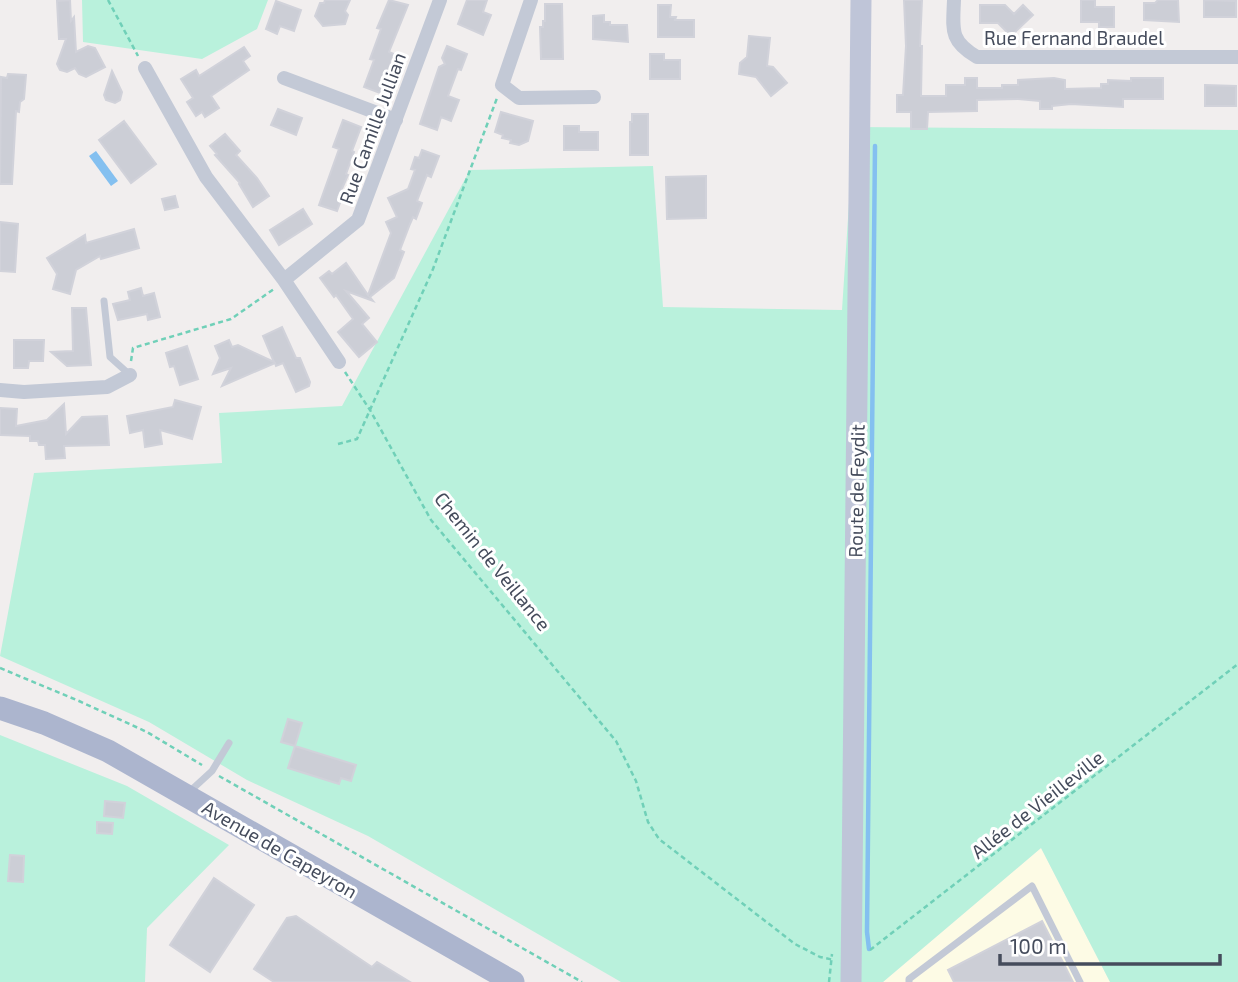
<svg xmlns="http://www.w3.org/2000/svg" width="1238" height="982" font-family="'Exo 2',sans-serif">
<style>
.commercial{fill:#fdfbe5}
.green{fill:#b9f1dc}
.water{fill:#84c0f0}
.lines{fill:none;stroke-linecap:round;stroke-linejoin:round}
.stream{stroke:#84c0f0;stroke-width:4.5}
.building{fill:#ccced6;stroke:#d1d2da;stroke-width:2}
.path{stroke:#70d0b8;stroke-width:2.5;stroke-dasharray:5 3.5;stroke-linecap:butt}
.lane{stroke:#c3c9d6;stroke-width:7}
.street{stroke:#c3c9d6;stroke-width:14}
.secondary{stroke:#bfc5d8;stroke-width:21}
.primary{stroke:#acb5ce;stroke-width:23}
.labels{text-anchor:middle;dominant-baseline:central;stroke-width:6;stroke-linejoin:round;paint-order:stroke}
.street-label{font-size:19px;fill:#454c5c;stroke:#fff}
</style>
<rect width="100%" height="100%" fill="#f1eeee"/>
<path class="commercial" d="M1041,848L1110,982H883Z"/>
<path class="green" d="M82,0H268L257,29L202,59L83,42Z
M854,127L1238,130V982H1110L1041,848L883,982H621L368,836L247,780L149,722L0,656L34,473L222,463L219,413L342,406L470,170L653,166L663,307L842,310Z
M0,735L127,786L229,845L147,928L145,982H0Z"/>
<path class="water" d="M96,151L118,181L111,186L89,156Z"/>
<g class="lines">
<path class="stream" d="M869,949L867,932L875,146"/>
</g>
<path class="building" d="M70,0L71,21L74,17L76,52L88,46L95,48L105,67L86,77L79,74L75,68L67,72L60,70L57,64L66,39H59L57,1Z
M325,0H350L345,11L348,15L345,24L323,26L315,16L320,3H324Z
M389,0L408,5L389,52L394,54L380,93L364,87L374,60L370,59L381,29L377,28Z
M467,0H487L483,12L491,15L483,35L458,24Z
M904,0H922L920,46H922L921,96H946V85H965V78H977V88H1002V85H1018V80L1054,78L1065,80V89L1101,88V84H1108V80L1131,81V78H1163V99H1123V107L1071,104L1052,106V109H1040V101L1018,99L977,100V111L928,112L927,129H911V112H897V95H903L906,46Z
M1081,0H1095V7H1114V27H1099V22H1081Z
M1158,0H1178L1179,22L1144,20V3H1155Z
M1204,0L1236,1V17H1204Z
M276,1L301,10L294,31L280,26L277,34L266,29Z
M545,4H562L563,59H541L540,27H543V21H545Z
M658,5H671L670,17H676L675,20H694V37H658Z
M980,5H1005L1014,14L1023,5L1033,15L1011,36L998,23H980Z
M604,15V22H610V25H627L628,42L593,39V16Z
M749,36L770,38L767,66L773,67L787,83L771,96L756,77L739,74L740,63L747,57Z
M447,46L467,54L461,70L458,69L448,96L459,100L451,121L441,117L437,130L420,124L439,67L445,64L442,58Z
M244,47L250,56L243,61L249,70L211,96L219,108L205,117L202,112L196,116L187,102L193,98L181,79L196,70L199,76Z
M650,54H664V60H680V79H650Z
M112,71L122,92L120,100L115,103L106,100L104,95Z
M8,74L26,75L24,99L20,102L19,112L16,111L12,184H0L1,77L7,78Z
M1205,85L1236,86V106H1205Z
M278,109L302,118L296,135L271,125Z
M501,112L533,121L528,141L519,145L510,143L511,140L502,138L503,135L495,132Z
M632,114H648V155H630V122H632Z
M343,120L361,127L352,151L354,152L346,174L348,175L341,191L344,192L337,211L319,205L339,149L333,147Z
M124,121L156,164L131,183L99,140Z
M564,126H579V132H598V150H564Z
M225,134L240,151L236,155L257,178L269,196L253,207L239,184L240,183L215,155L217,154L210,146Z
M422,150L439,156L431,177L427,175L417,201L422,203L416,219L413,217L410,224L400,250L404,252L394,278L370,297L373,301L346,291L369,318L362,324L377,342L359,357L338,332L353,319L336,295L334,297L320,278L329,271L332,274L346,263L368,295L391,233L386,222L397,217L388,198L408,189L415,170L411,169L415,157L419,158Z
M706,176V218L667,219L666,177Z
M175,196L178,207L165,210L162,199Z
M303,209L312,224L279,245L270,230Z
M0,222L18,224L15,272L0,271Z
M134,229L139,248L101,259L100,256L76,270L70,294L53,289L57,274L47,258L85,235L86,243Z
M141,288L143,296L154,293L160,317L148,320L147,314L118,320L113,304L130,300L128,292Z
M72,308H86L91,365L67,366L51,352L73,351Z
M282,327L296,358H300L310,382L309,386L296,392L283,363L276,366L275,363L222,386L231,368L213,374L220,358L215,346L229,340L232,347L238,345L274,362L263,336Z
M14,340H44L43,361H29L28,368H14Z
M187,346L198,379L180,385L174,366L170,367L166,353Z
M175,400L201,407L192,439L160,430L162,444L145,447L143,430L130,433L127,416L173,407Z
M64,404L66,434L82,417L107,416L109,445L64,446L65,458L46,459L45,445H39L38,441H30V436L0,435V408L17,409L16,426L47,420Z
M288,719L302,723L295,746L281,742Z
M295,746L356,765L351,781L341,778L339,784L288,768Z
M105,801L125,803L123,818L104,816Z
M97,822L113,823L112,834L97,833Z
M10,855L24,856L23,882L8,881Z
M214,878L254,905L210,972L170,945Z
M296,916L372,967L377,962L410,982H274L254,969L287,918Z
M1042,921L1073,982H954L948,970Z"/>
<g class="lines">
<path class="path" d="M108,0L138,56
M131,361L133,348L231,319L274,289
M345,372L370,410L431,520L616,741L636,781L648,822L659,839L795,944L820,957L834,960
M338,444L357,439L433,269L497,98
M0,668L79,701L147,732L202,765
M219,776L582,982
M870,950L1238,664
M829,982L832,954"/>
<path class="lane" d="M104,301L110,357L130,375
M188,793L212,771L229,743
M909,982V979L1032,886L1080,982"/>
<path class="street" d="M531,0L502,85L519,98L594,97
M954,0C953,29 949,41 977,57H1238
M145,68L206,177L284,280L339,362
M284,78L396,120
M284,280L358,220L440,0
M0,390L24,392L107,387L130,375"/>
<path class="secondary" d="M851,982L861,0"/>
<path class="primary" d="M0,708L44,723L108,751L513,982"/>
</g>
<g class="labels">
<g class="street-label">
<text x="1074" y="37">Rue Fernand Braudel</text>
<text transform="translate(372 128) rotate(-70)">Rue Camille Jullian</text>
<text transform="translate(856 491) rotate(-89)">Route de Feydit</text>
<text transform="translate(493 561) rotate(51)">Chemin de Veillance</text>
<text transform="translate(1037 804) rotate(-38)">Allée de Vieilleville</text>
<text transform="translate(280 849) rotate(30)">Avenue de Capeyron</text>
</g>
</g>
<path d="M1000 954v10h220v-10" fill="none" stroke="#454c5c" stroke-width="3.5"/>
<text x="1010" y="954" font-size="21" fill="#454c5c" stroke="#ffffff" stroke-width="5" paint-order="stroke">100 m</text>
</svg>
